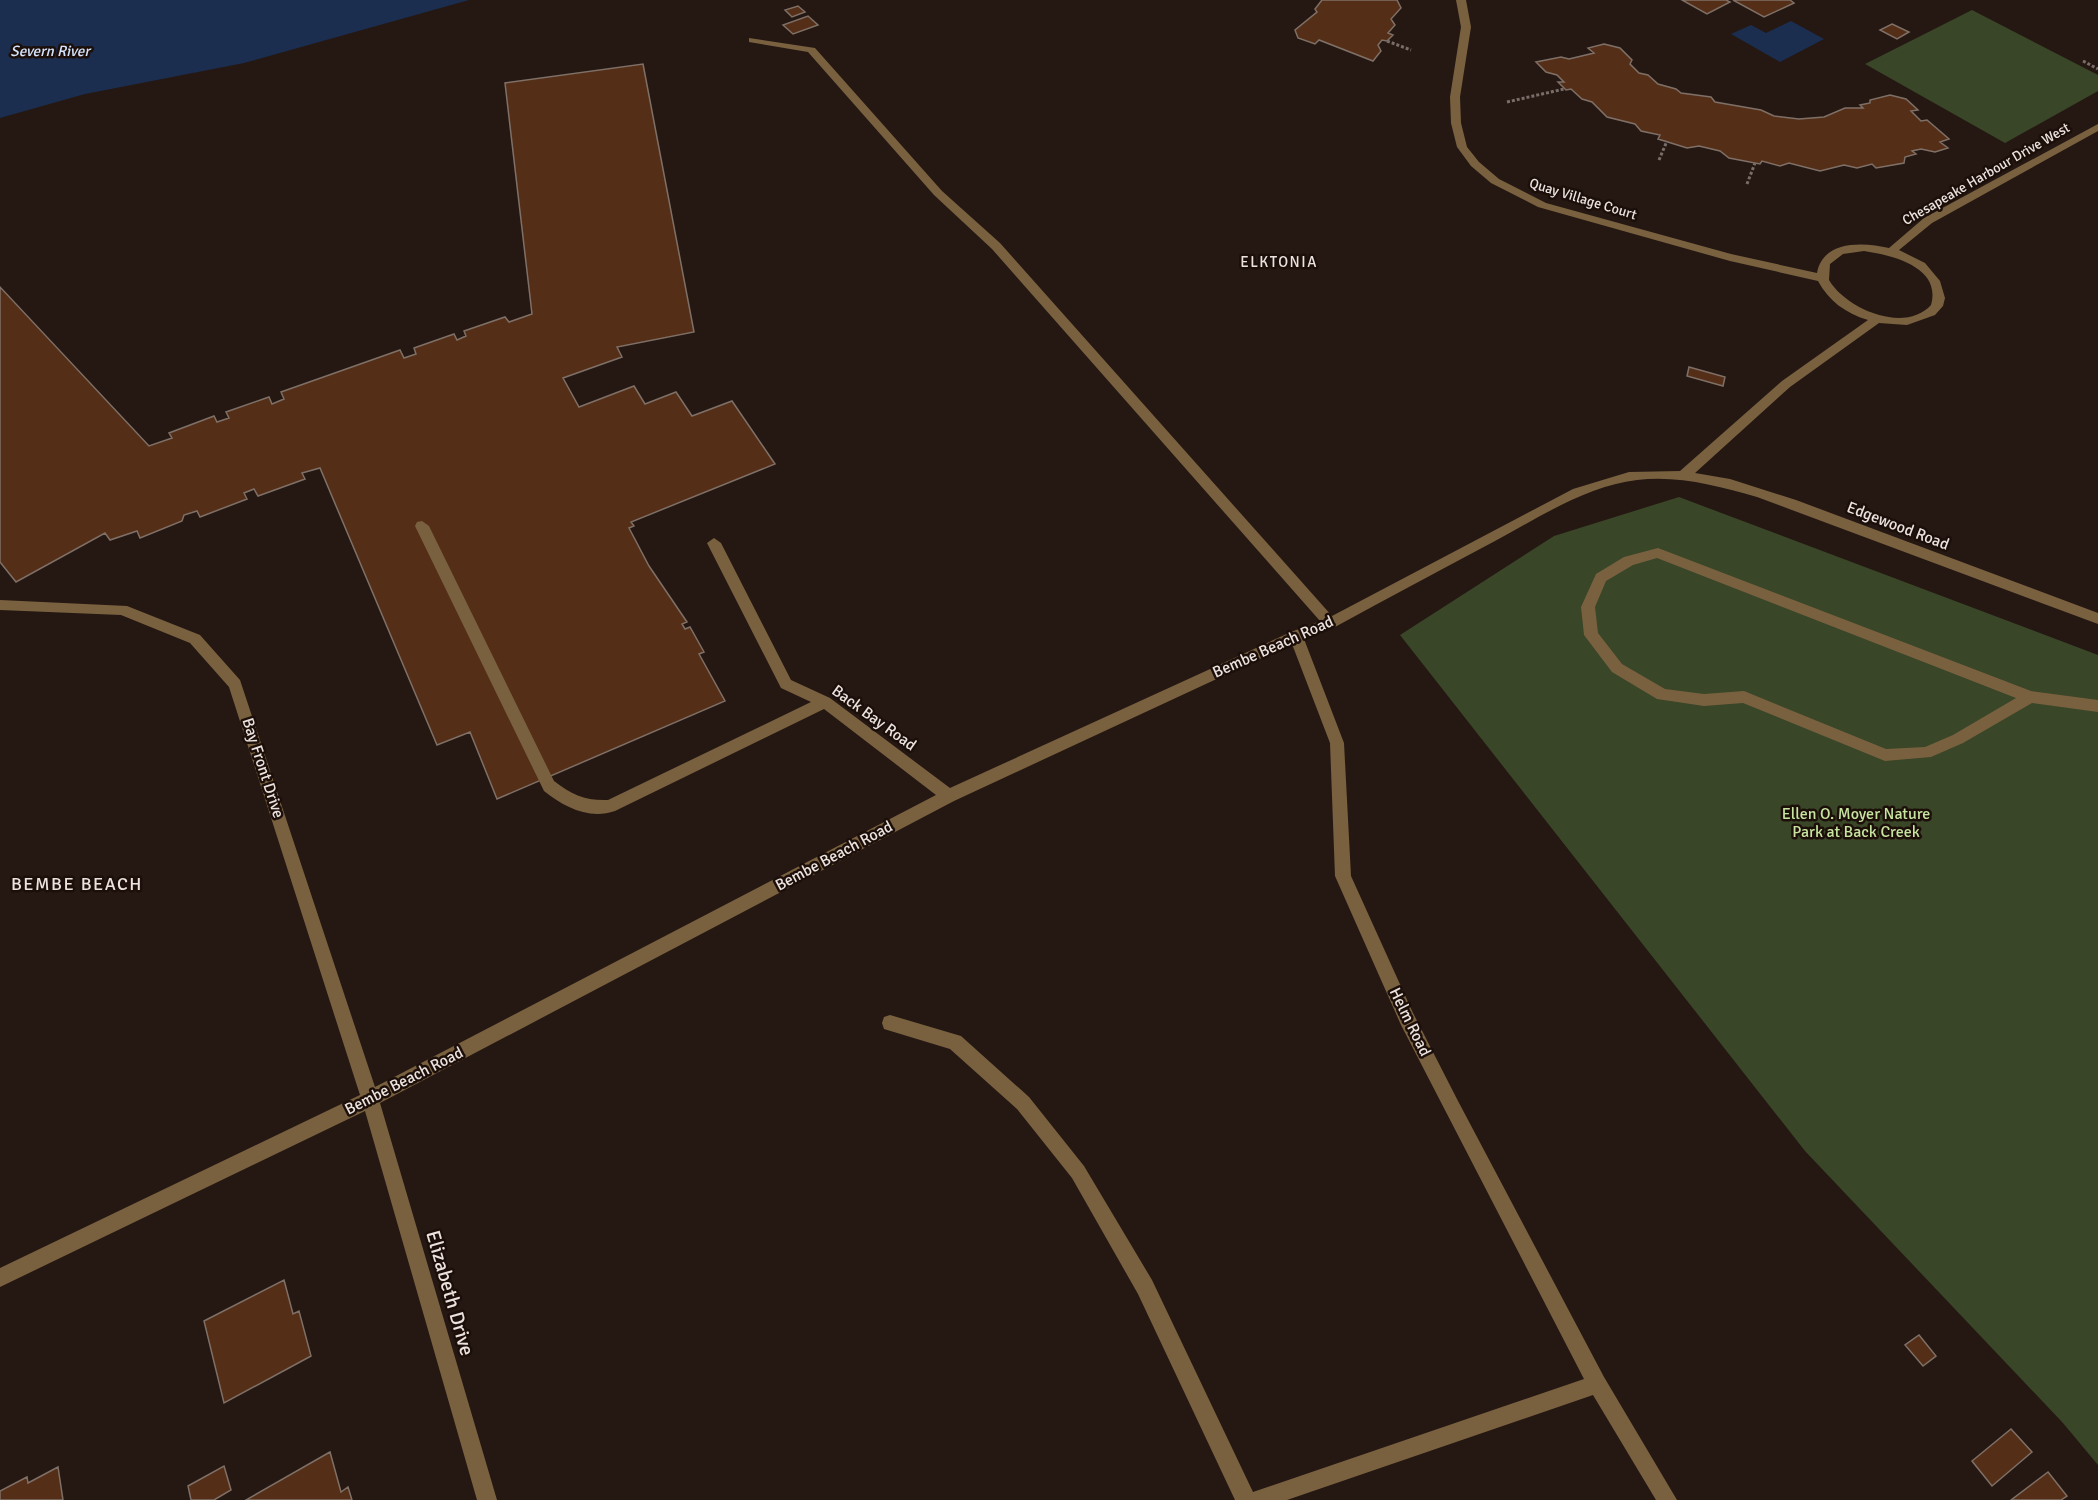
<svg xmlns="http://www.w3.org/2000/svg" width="2098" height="1500" font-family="Signika,sans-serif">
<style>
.green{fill:#394627}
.water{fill:#1b2e4f}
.building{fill:#542e17;stroke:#7f7067;stroke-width:1.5}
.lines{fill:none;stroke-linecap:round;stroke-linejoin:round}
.path{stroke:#796d69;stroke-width:3;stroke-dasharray:3 2;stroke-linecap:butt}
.minor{fill:#796140;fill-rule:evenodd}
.labels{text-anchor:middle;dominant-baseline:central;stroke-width:5;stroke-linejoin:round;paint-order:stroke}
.far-street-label{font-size:14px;fill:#ece3df;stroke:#1c0f0a}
.far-water-label{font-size:15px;font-style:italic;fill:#d5e4fd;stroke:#1c0f0a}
.far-neighbourhood-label{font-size:15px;letter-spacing:1.5px;fill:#ece3df;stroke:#1c0f0a}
.street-label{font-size:16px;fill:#ece3df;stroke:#1c0f0a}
.park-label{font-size:16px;fill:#c7e5a0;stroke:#1c0f0a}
.neighbourhood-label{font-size:18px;letter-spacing:1.5px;fill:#ece3df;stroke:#1c0f0a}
.near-street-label{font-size:20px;fill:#ece3df;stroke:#1c0f0a}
</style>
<rect width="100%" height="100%" fill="#251813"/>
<path class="green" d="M1972,10L2098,75V91L2005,143L1865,64Z
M1679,497L2098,655V1465L2063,1423L1805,1151L1400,635L1554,536Z"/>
<path class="water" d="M0,0H469L244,63L85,94L0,118Z
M1791,21L1824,39L1780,62L1731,34L1751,25L1766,33Z"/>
<path class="building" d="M1397,0L1401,8L1391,19L1395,25L1388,33L1393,35L1387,41L1382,40L1378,45L1381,51L1373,61L1319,40L1315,44L1298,38L1295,30L1317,12L1315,9L1322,0Z
M1682,0H1726L1730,2L1707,14Z
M1733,0H1790L1794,3L1764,17Z
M798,6L805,12L792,17L785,10Z
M808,16L818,25L793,34L783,25Z
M1892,24L1909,32L1897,39L1880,30Z
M1604,44L1620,48L1632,60L1630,64L1639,73L1648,75L1658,84L1676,89L1681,93L1711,97L1715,102L1761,110L1774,116L1799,119L1824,117L1845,108H1863L1860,105L1870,103V100L1890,95L1906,99L1918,110L1911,111L1921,121L1927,120L1949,139L1940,142L1948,148L1935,152L1921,149L1912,151L1916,154L1905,157L1904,163L1876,168L1872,164L1857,168L1844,165L1820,171L1789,163L1780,166L1762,161L1760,164L1729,158L1720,151L1699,146L1687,148L1671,143L1658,139L1660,135L1641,131L1635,124L1607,117L1592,102L1582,99L1571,89L1566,90L1558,82H1564L1557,75L1546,72L1536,62L1561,57L1569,59L1594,53L1588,48Z
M643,64L694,332L617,347L622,357L563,378L579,407L634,386L645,404L676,392L692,416L732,401L775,464L631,522L634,526L629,528L649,566L687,622L682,624L685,629L690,627L704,652L699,654L725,701L497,799L470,732L437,745L320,468L302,473L305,479L258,496L254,489L244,493L247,499L200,517L197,511L184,515L182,521L140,538L137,531L110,540L105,533L16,582L0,562V287L149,446L172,438L169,433L214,416L217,422L229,418L226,412L269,397L272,404L284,399L281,392L400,350L404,358L416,354L414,348L454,334L457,340L466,336L464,331L505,317L509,322L532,314L505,83Z
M1689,367L1725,377L1723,386L1687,376Z
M284,1280L293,1314L299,1311L311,1356L224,1403L204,1321Z
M1919,1335L1936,1356L1923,1366L1905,1345Z
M2011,1429L2032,1452L1992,1486L1972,1461Z
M330,1452L341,1492L348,1487L352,1500H246Z
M224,1466L231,1490L214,1500H191L188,1486Z
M58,1467L63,1500H0V1491L27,1477L28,1483Z
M2048,1472L2067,1496L2061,1500H2011Z"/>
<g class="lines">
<path class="path" d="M1387,41L1411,50
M2083,61L2098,69
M1507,102L1564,89
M1659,160L1667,141
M1747,184L1755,163"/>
<path class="minor" d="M1456,0H1466L1471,27L1460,97L1461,123L1467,147L1479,162L1499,179L1546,203L1731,254L1817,273C1823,240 1863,242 1889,248L1924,218L2098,124V131L1932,223L1899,250L1925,263L1940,281L1945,298L1943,306L1935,315L1907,325L1879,323L1790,387L1695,473L1730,479L1796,500L2098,613V624L1757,497C1718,486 1678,475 1637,480C1586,486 1540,517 1495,541C1442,569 1388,598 1335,627L1304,639L1344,743L1351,876L1413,1013L1458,1101L1604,1377L1677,1500H1656L1593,1395L1287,1500H1235L1138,1294L1072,1178L1017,1109L950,1049L884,1029L882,1023L884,1017L890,1015L961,1036L1029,1097L1084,1166L1152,1280L1253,1492L1584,1379L1401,1025L1335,876L1330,743L1292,644L954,801L380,1103L497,1500H477L365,1111L0,1287V1268L360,1095L229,687L190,643L121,615L0,610V600L127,606L200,635L240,680L375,1087L936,795L824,709L615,811C589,820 564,807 544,791L415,526L417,522L422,521L429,526L554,781C572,795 586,801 608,800L811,702L781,688L707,543L714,538L721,543L791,680L830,698L950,788L1291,632L1320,621L992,249L934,195L808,52L749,42V38L815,48L942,191L1000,243L1332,616L1573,489L1629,472L1680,471L1782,381L1868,320C1845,313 1829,301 1818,281L1730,261L1538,207L1491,183L1471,166L1457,147L1451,123L1450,97L1461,27ZM1864,251C1890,255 1942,266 1931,305C1905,334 1846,309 1829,280L1830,264L1843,254Z
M1658,548L2031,691L2098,700V712L2032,703L1963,743L1931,757L1885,761L1743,703L1704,706L1657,699L1612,672L1584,635L1581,607L1596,574L1624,557ZM1657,558L2016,698L1953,735L1925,747L1886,749L1744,691L1704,694L1665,689L1622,664L1598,633L1595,607L1606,581L1633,565Z"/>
</g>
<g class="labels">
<g class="far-street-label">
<text transform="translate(1986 174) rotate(-30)">Chesapeake Harbour Drive West</text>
<text transform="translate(1583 199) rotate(17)">Quay Village Court</text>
</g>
<g class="far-water-label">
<text x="50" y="51">Severn River</text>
</g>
<g class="far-neighbourhood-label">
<text x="1279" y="262">ELKTONIA</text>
</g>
<g class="street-label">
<text transform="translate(1898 526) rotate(21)">Edgewood Road</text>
<text transform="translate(1273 647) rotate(-24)">Bembe Beach Road</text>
<text transform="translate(874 718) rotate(36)">Back Bay Road</text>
<text transform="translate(263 768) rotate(72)">Bay Front Drive</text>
<text transform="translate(834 856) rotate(-28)">Bembe Beach Road</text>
<text transform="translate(1410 1022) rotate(64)">Helm Road</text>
<text transform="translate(404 1081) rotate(-27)">Bembe Beach Road</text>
</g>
<g class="park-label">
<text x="1856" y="814">Ellen O. Moyer Nature<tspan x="1856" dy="18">Park at Back Creek</tspan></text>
</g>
<g class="neighbourhood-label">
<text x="77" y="884">BEMBE BEACH</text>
</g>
<g class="near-street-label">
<text transform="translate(450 1293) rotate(74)">Elizabeth Drive</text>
</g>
</g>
</svg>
